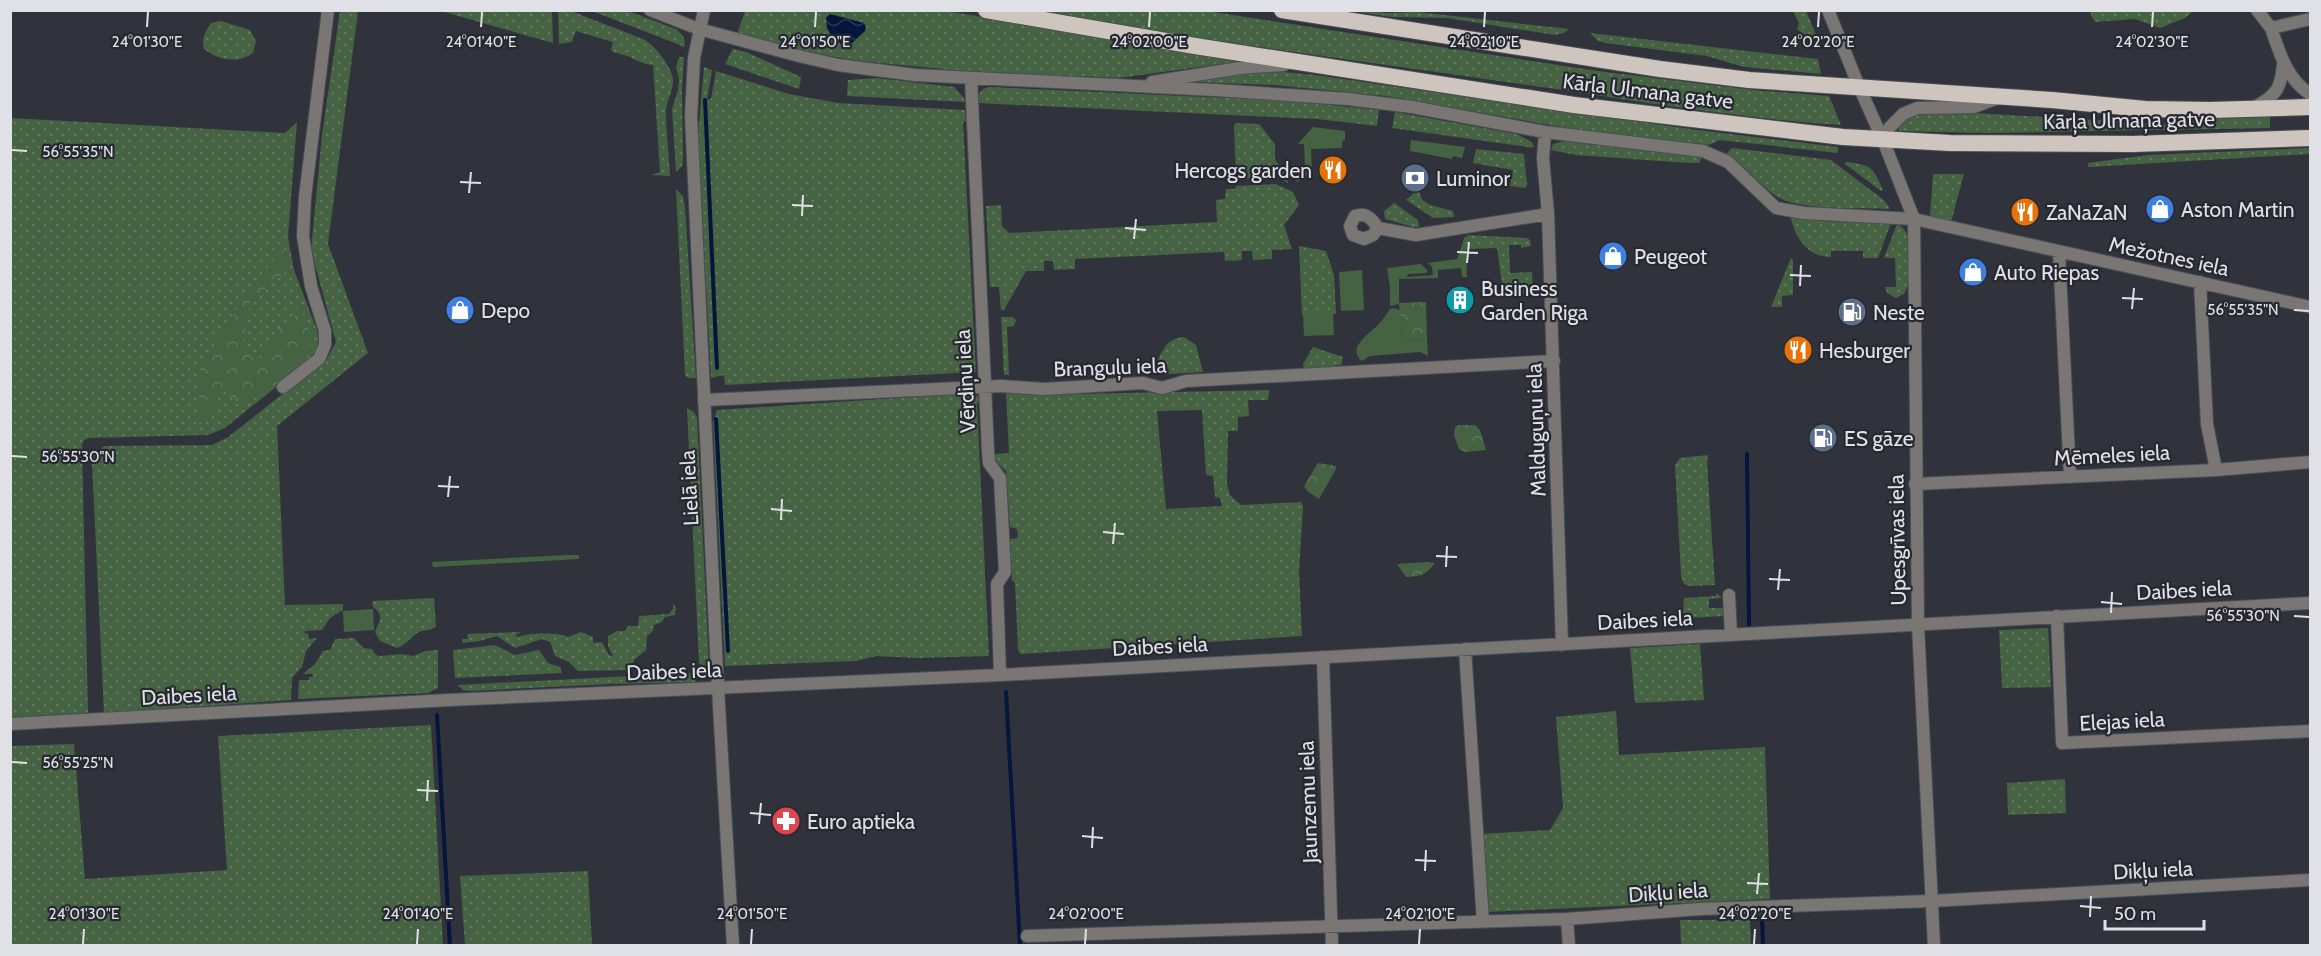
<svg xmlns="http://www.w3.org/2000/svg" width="2321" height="956" font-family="Cabin,sans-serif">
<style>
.grass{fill:url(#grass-dots);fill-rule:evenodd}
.forest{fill:url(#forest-crowns)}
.garden{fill:#456242}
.water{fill:url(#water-waves)}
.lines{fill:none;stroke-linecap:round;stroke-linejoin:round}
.stream{stroke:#06153c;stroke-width:4}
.minor-casing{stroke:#4d4f57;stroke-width:14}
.tertiary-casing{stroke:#4d4f57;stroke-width:14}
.trunk-casing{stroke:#4d4f57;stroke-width:18}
.minor{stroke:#7a7673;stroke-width:12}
.tertiary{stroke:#7a7673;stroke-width:12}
.trunk{stroke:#cec5be;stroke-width:16}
.ticks{fill:none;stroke:#e0e1e6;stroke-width:2}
.labels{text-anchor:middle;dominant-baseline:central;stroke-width:4.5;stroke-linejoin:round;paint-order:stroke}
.street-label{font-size:21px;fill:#e0e1e6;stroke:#272931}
.poi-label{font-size:21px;fill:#e0e1e6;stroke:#272931;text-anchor:start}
.ticks-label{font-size:15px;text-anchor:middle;fill:#e0e1e6;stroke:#272931;stroke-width:4.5;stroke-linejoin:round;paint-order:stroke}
</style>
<defs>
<pattern id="grass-dots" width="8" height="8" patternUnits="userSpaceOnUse" patternTransform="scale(1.5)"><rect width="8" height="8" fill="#456242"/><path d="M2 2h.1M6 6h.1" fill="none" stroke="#60785d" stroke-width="1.8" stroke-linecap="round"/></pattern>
<pattern id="forest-crowns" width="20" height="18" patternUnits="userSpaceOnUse" patternTransform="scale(1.5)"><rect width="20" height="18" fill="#456242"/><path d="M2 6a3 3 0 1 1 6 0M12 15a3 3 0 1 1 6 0" fill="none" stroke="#60785d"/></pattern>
<pattern id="water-waves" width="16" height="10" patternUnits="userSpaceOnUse" patternTransform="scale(1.5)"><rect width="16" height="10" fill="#06153c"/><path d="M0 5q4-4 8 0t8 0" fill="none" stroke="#2a3758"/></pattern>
</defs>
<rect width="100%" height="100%" fill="#31333c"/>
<path class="grass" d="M340,11H358L328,244L368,353L277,426L285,605L343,604V610L330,618L322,630L305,631V634L308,633L309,639L317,638L306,651L302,667L292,678L291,700L104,713L92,463L94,455L104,446L212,445L228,437L327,359L336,342L311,250L322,135Z
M441,11H552L553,43L542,40Z
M558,11H571L643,39C655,45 671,66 673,79C674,90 667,99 666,111C666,132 669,154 670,176L651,175L660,172L653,65L646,64L633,59L631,57L613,52L611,50L613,42L576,31L572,42L559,44Z
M592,11H628L676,29L684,37L685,47Z
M745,11H946L1238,59L1235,62L1119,78L963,71L860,61L824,55L737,34Z
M1028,11H1207L1598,71L1753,90L1829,96L1841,125C1731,118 1621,98 1513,83C1351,60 1189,38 1028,11Z
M1372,11L1387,13L1418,12L1569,29L1564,33L1555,35L1447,18L1392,17L1352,11Z
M1793,11H1806L1820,44L1816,46L1797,29L1799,23Z
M2089,11H2193L2185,18L2160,28L2135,19L2095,22Z
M221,21L250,30L256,41L253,53C238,64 218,60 204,49C201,39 205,32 211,23Z
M1590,33L1818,59L1821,74L1744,67L1707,56L1606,43L1598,41Z
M733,49L746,52L801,77L799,89L725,64Z
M679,57H684L682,89L683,158L682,166L676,172L672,109L678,90L679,79L676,67Z
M704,67L712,70L707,100L711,99L716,71L789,94L838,103L965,110L966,121L963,122L976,372L725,385L724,375L711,378L698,136Z
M1236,72H1284L1315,75L1697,130L1838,147V153L1720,140L1709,145L1572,129L1386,96L1274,85L1194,82L1193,80Z
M877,78L954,87L964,98L965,102L847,96L848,80Z
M989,87L1295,101L1379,110L1377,126L1317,119L978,103C978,93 979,90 989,87Z
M1924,110L2164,124L2205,119L2270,117V128L1988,133L1898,131L1901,121Z
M1395,112L1517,134L1532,142L1534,148L1392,128Z
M11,118L285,133L297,122L288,237L294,270L318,333L319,343L312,358L225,428L208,435L89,438L84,440L82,445L88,713L11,717Z
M1236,123L1259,124L1275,144V160L1286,172L1288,183L1277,177L1236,179L1234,125Z
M1568,140L1696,155L1702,157L1699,163H1688L1576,155L1551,150L1553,144Z
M1732,148L1831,160L1885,201L1890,209C1863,208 1796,211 1776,196C1758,184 1745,165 1726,154Z
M2310,148V154L2088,167V163L2148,155Z
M1476,149L1524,154L1527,185L1525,188L1510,186L1513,170L1473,163Z
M1846,162C1872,165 1873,167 1883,190L1881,191L1845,164Z
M1933,174H1964L1951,222L1930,217Z
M1276,184L1293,192L1299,205L1284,225L1292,249L1272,250V259L1253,260L1252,251H1242V260L1225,261L1224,252L1075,259V269L1054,270L1053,261H1044V271H1026L1004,310H1001L999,287H990L986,206L1001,205L1002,226L1009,233L1217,222L1216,200L1225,199L1226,189H1235L1236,186Z
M1417,185L1422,200L1430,205L1453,211L1454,217L1433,218L1406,200L1413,194V189Z
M676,189L683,196L685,207L696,378H688L685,375Z
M1394,203L1418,220L1419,227H1413L1385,219L1384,211Z
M1791,217L1821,221L1891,223L1878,258H1863V251H1831V257C1809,258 1794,237 1791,217Z
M1897,224L1904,229L1908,236L1909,284L1904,294L1896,298L1887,293L1885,287H1896L1895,258H1884Z
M1468,235L1527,238L1530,240L1531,246L1521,248V245H1509L1510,273L1532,272L1533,294H1513L1502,283L1497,248L1466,249V245H1462L1464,238Z
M1299,246L1326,251L1334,275L1336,314L1302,315Z
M1791,258L1793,260V295L1782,296V307H1771Z
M1001,317H1013L1016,320L1014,326L1007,327L1009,375H1004Z
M1184,337L1196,345L1203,372L1153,375C1159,358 1163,338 1184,337Z
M1313,347L1343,357L1341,365L1304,369L1303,364Z
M1269,390L1268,400H1248L1249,416L1238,417V431H1228L1227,484L1230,495L1241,505L1301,502L1303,506L1299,571L1302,636L1020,654L1018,650L1015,583L1012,580L1010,539L1018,538L1017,529L1010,527L1006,471L995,461V454L1009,453L1006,394L1008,392L1031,395ZM1202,410L1206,475L1213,476L1215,497L1220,498L1222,506L1166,509L1157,411Z
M972,393L979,397L980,402L977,403L989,656L917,658L876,656L856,661L725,666L713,422L717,410Z
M687,408L694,412L697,418L709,667H702L699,662Z
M1708,455L1707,462L1715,585L1690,586L1684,584L1681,576L1675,465L1680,458Z
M1716,593L1722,598L1709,599V608H1723V616L1688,618L1683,616L1684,598L1716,596Z
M434,598L436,626C430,632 424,629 417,633C410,638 406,645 397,648L380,641L375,632C379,622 385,615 373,607L372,601Z
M673,604L676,607L675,615L665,617L662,622L654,625L653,631L647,636L646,650L634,660L632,670L578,671L569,662L555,656L550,642L542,639L515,648L497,636L480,641L462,643V639H468L467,634L521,632L515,635L518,637C527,633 558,632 568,637L581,632L593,637V643L602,642L609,655L613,656L608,646V636L617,631H625L628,626H638L639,616L669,614L673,609Z
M2048,628L2051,687L2002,688L1999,630Z
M354,638L364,648L372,649L376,655L380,656L401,654L414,656L425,651L438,650V688L428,693L298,699L299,680H309V677H313L312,674H303L315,664L323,651L330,650L335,639Z
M1700,644L1704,700L1635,703L1630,648Z
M495,645L515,655L539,650L548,663L560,667L562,673L455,678L453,650Z
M689,673L694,674L696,682L609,684L470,691L463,690L458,685Z
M1616,711L1619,755L1765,747L1770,899L1485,912L1480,834L1550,830L1563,808L1556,717Z
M431,725L443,945H11V746L74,744L85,879L227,870L218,736Z
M2065,779L2066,813L2008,815L2007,783Z
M588,871L592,945H465L460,876Z
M1680,920H1750L1751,945H1681Z"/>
<path class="forest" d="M284,248L288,270L251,300L242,345L258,364L277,329L294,321L299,301L312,341C297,365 269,397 239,403L220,388L216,406L199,426L200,369L249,290Z
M1426,302L1427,339L1402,340L1399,303Z
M1459,425H1475L1480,430L1486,450L1465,452L1459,449L1454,435L1455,427Z
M1318,463L1336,466V469L1319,499L1307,491L1304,486Z
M1427,562L1435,563C1427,574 1420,577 1406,577L1397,564Z"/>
<path class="garden" d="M1313,127L1345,131V140L1342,141V148L1311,149L1312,172L1297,182L1293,164L1299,167L1305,166L1304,144H1298Z
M1411,140L1465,147L1462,158L1453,156L1452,159L1410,151Z
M1462,245H1466L1467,277H1462L1461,268L1438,270V278L1399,279V304L1390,306V287L1387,268L1421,264L1427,270V273L1408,274L1407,277L1433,275L1432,267L1428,263L1457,259Z
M1362,270L1364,310L1341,311L1339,272Z
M1394,308L1400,310L1402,340L1427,339L1428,356L1420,352L1370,356L1362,361C1346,348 1369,334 1378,325C1382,321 1386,314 1390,309Z
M1333,313L1334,335L1304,336L1303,315Z
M567,555H579V559L433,567L432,562Z
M373,609L374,630L344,632L343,611Z"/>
<path class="water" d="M830,14L864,23L866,27L865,31L851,44H841L831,35L827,28L826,18Z"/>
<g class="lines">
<path class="stream" d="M705,100L717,368
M716,419L728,651
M1747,454L1749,625
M1006,692L1020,946
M437,715L450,946
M1762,917L1763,946"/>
<g class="minor-casing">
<path id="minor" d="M650,10L699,29L803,57L838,65L915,75L1215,90L1348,99L1412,107L1545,132L1703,151L1728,162L1776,208L1804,213L1914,219L2310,307
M2257,10L2271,28
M2310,19L2271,28C2280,54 2287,79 2310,94
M971,78L988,451L989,463L1000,478L1005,572L997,584L1000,675
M1152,82L1240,68L1284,65
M2255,107C2277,95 2281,88 2283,64
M1545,132L1543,158L1548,214L1562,645
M1378,228C1372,219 1366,212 1355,216L1350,226L1353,235L1364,239L1373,235L1378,228L1416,235L1548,214
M2059,252L2070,477
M2200,282L2207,424L2216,470
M283,387L319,359L325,345V331L311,286L303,236L305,197L328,10
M704,400L1002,386L1044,389L1143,383L1162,388L1186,381L1554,361
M1915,484L2216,470L2310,462
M1729,595L1731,635
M2057,616L2062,743L2310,731
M1465,649L1483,922
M1323,657L1332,946
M10,724L449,700L1000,675L2310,603
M1567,919L1569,946
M1027,936L1567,919L1700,909L1932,901L2310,880"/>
</g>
<g class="tertiary-casing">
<path id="tertiary" d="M704,10L694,58L691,116L717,671L733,946
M1828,10L1860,89L1883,140L1914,219L1918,625L1934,946
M1883,140L1890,127L1903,114L1917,108L1974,107L1998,98"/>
</g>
<g class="trunk-casing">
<path id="trunk" d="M986,10L1195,46L1574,105L1843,137L1950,143L2133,144L2310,138
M1282,10L1660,69L1749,80L2052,100L2145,109L2210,110L2310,107"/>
</g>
<use href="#minor" class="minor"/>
<use href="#tertiary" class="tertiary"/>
<use href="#trunk" class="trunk"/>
</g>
<path class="ticks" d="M147,27L148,12M481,27L482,12M815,27L816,12M1149,27L1150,12M1484,27L1485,12M1818,27L1819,12M2152,27L2153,12M12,150L27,151M460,182L481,183M469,193L471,172M792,205L813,206M802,216L803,195M1125,228L1146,230M1134,239L1136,219M1457,252L1478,253M1467,263L1469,242M1790,275L1811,276M1800,286L1801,265M2122,298L2143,299M2132,309L2134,288M2294,310L2309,311M12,456L27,457M438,486L459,487M448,497L450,476M771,509L792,511M781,520L782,499M1103,532L1124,534M1113,544L1115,523M1436,556L1457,557M1446,567L1447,546M1769,579L1790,580M1778,590L1780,569M2101,602L2122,604M2111,613L2112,592M2294,616L2309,617M12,762L27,763M417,790L438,791M427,801L428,780M750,813L771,815M759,824L761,803M1082,836L1103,838M1092,848L1093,827M1415,860L1436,861M1425,871L1426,850M1747,883L1768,884M1757,894L1759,873M2080,906L2101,908M2090,917L2091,896M83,944L84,929M417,944L418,929M751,944L752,929M1085,944L1086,929M1419,944L1420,929M1754,944L1755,929"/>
<defs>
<g id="restaurant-disc" transform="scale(1.5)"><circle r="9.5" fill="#e8710a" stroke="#272931"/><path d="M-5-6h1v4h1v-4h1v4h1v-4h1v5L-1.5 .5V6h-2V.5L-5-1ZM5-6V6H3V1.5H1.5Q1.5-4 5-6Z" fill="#fff"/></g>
<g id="bank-disc" transform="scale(1.5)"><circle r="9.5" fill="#5c6f8a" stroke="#272931"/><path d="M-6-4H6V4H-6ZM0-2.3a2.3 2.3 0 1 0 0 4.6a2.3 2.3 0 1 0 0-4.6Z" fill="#fff"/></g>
<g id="shop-disc" transform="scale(1.5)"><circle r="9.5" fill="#3f7fe0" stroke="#272931"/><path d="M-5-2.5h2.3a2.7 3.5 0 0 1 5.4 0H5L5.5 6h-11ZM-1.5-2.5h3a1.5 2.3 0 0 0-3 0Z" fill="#fff"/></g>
<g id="building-disc" transform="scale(1.5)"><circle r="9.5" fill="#0f9aa8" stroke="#272931"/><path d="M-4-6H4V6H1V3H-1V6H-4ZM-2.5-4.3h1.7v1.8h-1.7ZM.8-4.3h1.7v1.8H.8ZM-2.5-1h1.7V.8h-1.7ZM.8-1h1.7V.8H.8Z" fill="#fff"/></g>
<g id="fuel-disc" transform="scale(1.5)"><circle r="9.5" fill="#5c6f8a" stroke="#272931"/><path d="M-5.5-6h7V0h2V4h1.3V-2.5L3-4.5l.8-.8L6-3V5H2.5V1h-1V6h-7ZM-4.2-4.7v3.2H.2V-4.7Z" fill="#fff"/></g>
<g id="pharmacy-disc" transform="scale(1.5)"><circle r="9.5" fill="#e0444e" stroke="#272931"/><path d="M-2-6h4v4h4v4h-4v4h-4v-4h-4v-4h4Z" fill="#fff"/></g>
</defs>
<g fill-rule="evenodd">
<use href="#restaurant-disc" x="1333" y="170"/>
<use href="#bank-disc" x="1415" y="178"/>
<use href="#shop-disc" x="2160" y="209"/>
<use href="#restaurant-disc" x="2025" y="212"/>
<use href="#shop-disc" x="1613" y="256"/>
<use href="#shop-disc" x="1973" y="272"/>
<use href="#building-disc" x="1460" y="300"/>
<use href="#shop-disc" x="460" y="310"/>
<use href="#fuel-disc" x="1852" y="312"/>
<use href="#restaurant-disc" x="1798" y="350"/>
<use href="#fuel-disc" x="1823" y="438"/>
<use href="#pharmacy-disc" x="786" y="821"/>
</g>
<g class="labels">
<g class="street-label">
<text transform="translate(1648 91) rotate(7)">Kārļa Ulmaņa gatve</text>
<text transform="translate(2129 120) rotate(-1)">Kārļa Ulmaņa gatve</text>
<text transform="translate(2169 256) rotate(12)">Mežotnes iela</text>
<text transform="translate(1110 367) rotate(-2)">Branguļu iela</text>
<text transform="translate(965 381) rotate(-93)">Vērdiņu iela</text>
<text transform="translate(1536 430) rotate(-92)">Malduguņu iela</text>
<text transform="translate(2112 455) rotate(-3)">Mēmeles iela</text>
<text transform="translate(689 488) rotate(-93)">Lielā iela</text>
<text transform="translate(1897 540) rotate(-91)">Upesgrīvas iela</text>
<text transform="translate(2184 590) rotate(-3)">Daibes iela</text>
<text transform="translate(1645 620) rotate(-3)">Daibes iela</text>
<text transform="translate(1160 646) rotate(-3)">Daibes iela</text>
<text transform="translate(674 671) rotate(-2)">Daibes iela</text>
<text transform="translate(189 695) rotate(-3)">Daibes iela</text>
<text transform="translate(2122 721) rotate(-3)">Elejas iela</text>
<text transform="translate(1308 802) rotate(-92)">Jaunzemu iela</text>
<text transform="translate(2153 870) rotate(-3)">Dikļu iela</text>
<text transform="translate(1668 892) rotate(-4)">Dikļu iela</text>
</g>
<g class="poi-label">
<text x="1312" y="170" text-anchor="end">Hercogs garden</text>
<text x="1436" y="178">Luminor</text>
<text x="2181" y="209">Aston Martin</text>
<text x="2046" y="212">ZaNaZaN</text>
<text x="1634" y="256">Peugeot</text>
<text x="1994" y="272">Auto Riepas</text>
<text x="1481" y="288">Business<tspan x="1481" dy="24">Garden Riga</tspan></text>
<text x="481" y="310">Depo</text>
<text x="1873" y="312">Neste</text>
<text x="1819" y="350">Hesburger</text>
<text x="1844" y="438">ES gāze</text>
<text x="807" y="821">Euro aptieka</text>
</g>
</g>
<g class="ticks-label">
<text x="147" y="47">24°01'30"E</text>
<text x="481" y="47">24°01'40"E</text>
<text x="815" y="47">24°01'50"E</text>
<text x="1149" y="47">24°02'00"E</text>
<text x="1484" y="47">24°02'10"E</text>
<text x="1818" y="47">24°02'20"E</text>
<text x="2152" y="47">24°02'30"E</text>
<text x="78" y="157">56°55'35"N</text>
<text x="2243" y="315">56°55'35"N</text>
<text x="78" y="462">56°55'30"N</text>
<text x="2243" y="621">56°55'30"N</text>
<text x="78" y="768">56°55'25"N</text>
<text x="84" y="919">24°01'30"E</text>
<text x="418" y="919">24°01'40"E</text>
<text x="752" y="919">24°01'50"E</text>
<text x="1086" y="919">24°02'00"E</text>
<text x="1420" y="919">24°02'10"E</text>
<text x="1755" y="919">24°02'20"E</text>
</g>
<rect width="2321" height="956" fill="none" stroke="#e0e1e6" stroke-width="24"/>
<path d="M2105 920v9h99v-9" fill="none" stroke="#e0e1e6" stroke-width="3"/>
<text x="2114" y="920" font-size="18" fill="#e0e1e6" stroke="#272931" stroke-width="4.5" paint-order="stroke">50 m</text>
</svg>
